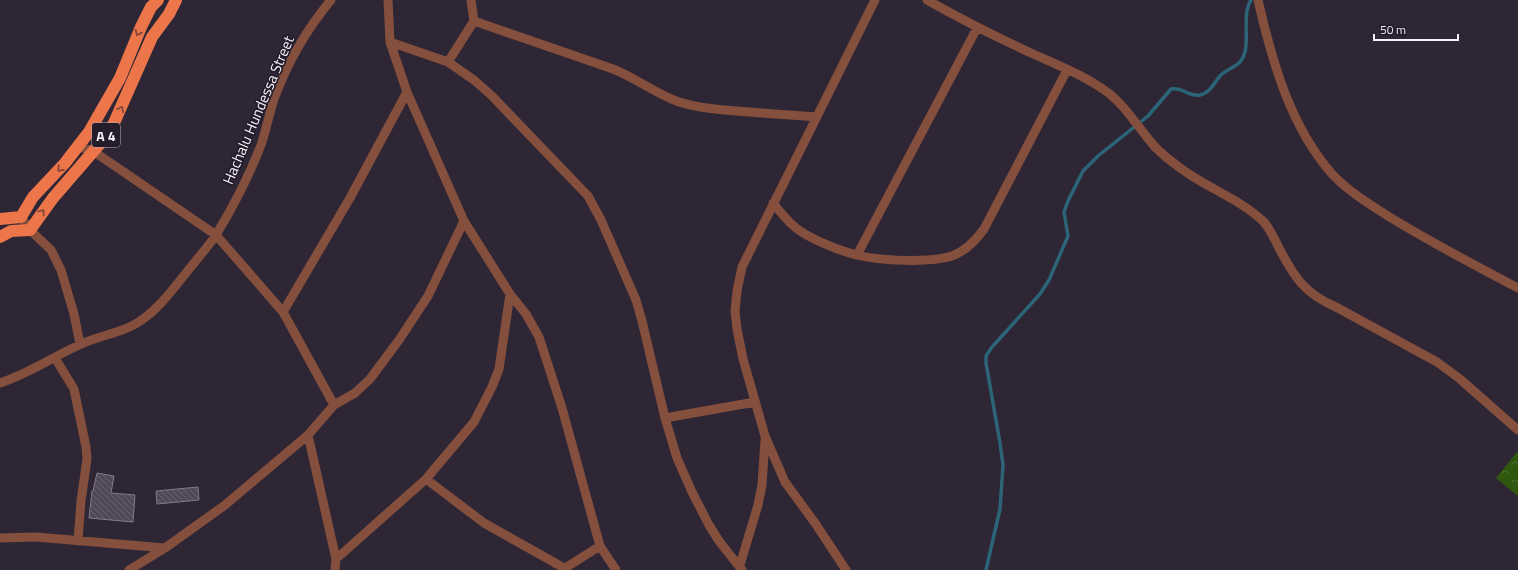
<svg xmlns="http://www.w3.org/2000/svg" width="1518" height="570" font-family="'Titillium Web',sans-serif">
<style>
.forest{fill:url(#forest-crowns)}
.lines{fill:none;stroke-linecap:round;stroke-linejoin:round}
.stream{stroke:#2b6577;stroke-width:3.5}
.building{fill:url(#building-back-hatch);stroke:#81788b}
.minor{stroke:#844f3c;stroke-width:9}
.trunk{stroke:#ec764a;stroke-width:12}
.oneway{stroke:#7e4439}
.labels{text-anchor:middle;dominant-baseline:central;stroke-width:3.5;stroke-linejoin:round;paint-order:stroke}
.shield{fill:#241c2b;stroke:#b7b0bc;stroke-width:1}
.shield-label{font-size:14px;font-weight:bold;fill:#f6f0fa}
.street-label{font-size:15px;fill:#f6f0fa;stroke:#241c2b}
</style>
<defs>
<pattern id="forest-crowns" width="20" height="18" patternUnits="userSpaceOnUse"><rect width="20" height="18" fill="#2f570e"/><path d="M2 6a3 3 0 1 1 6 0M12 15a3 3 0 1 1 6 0" fill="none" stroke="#4e6f32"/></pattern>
<pattern id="building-back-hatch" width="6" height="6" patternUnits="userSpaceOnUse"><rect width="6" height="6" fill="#504859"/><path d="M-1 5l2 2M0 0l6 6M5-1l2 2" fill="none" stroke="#6a6372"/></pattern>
</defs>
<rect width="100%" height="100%" fill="#2e2635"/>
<path class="forest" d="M1518,451V496L1496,478Z"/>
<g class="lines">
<path class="stream" d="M986,570L1000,509L1003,465L1000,443L986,363V356L992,347L1040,294L1049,280L1068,236L1064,212L1068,201L1083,171L1098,156L1148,116L1171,89C1183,87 1189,97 1200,95C1211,92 1214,83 1220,76C1225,70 1234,68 1240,62C1253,47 1240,17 1251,0"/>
</g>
<path class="building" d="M97,473L114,476L111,493L135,495L133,522L89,518L92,491H93Z
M198,487L199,500L157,504L156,491Z"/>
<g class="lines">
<path class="minor" d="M388,0L390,42L407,92L464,221L510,294L526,314L539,337L562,408L600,546L616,570
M927,0C961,19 994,36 1029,52C1055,64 1084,75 1107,92C1126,106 1139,129 1155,147C1161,153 1168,159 1175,164C1203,187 1238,197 1264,222C1270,229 1275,240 1279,248C1294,277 1305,294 1336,307L1437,362L1460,379L1518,430
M1258,0C1272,61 1290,126 1332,174C1348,191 1369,204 1388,216C1430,242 1474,265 1518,288
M474,21L613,69C636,78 656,94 679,102C702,109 725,110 749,112C771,114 794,115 816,117
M390,42L448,62L474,80L491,95L588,196L601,220L636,300L642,321L665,418L677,458L692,492L709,525L719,541L742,570
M448,62L474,21L471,0
M79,147L93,151L216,235L283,312L334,405
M773,203C780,212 787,221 796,228C810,239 840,251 857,255C880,261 930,263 952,256C966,251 976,240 984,229L1067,70
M21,217L30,230L51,250L61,270L74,314L80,344
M857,255L977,28
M283,312L350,198L407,92
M55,358L74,389L86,447L87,459L81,501L78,541
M0,383C28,374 53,357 79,345C99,335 125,333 143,319C160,307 173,289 186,273C196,260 207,248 216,235C233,207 249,176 261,145C266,131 269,114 274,99C288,61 305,31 331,0
M665,418L755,402
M308,435L336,559L335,570
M426,479L484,523L564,568
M0,538L36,537L165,548
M336,559L426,479L474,422L492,387L499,369L510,294
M740,565L758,505L762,485L765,440
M129,570L165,548L225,505L308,435L334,405L355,393L370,379L399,340L428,296L464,221
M562,570L600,546
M846,570L815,523L785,482L765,436L743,359L737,329L735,311L737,291L742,267L875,0"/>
<path class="trunk" d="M0,219L21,217L33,197L65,163L89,132L120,78L141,27L151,7L158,0
M0,237L11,231L30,230L53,198L104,139L114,123L152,37L169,14L176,0"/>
</g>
<defs><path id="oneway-chevron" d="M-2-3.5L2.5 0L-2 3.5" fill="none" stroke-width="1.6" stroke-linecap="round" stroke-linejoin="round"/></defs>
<g class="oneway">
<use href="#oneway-chevron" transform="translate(138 33) rotate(113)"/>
<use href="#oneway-chevron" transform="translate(121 109) rotate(-63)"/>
<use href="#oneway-chevron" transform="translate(60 169) rotate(132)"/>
<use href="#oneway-chevron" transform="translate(42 212) rotate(-54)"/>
</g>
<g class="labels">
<rect class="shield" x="92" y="123" width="28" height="24" rx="3"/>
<g class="shield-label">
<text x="106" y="135">A 4</text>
</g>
<g class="street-label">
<text transform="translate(258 110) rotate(-67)">Hachalu Hundessa Street</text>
</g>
</g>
<path d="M1374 34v6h84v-6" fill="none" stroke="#f6f0fa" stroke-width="2"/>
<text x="1380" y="34" font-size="12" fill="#f6f0fa" stroke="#241c2b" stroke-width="3" paint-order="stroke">50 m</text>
</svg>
